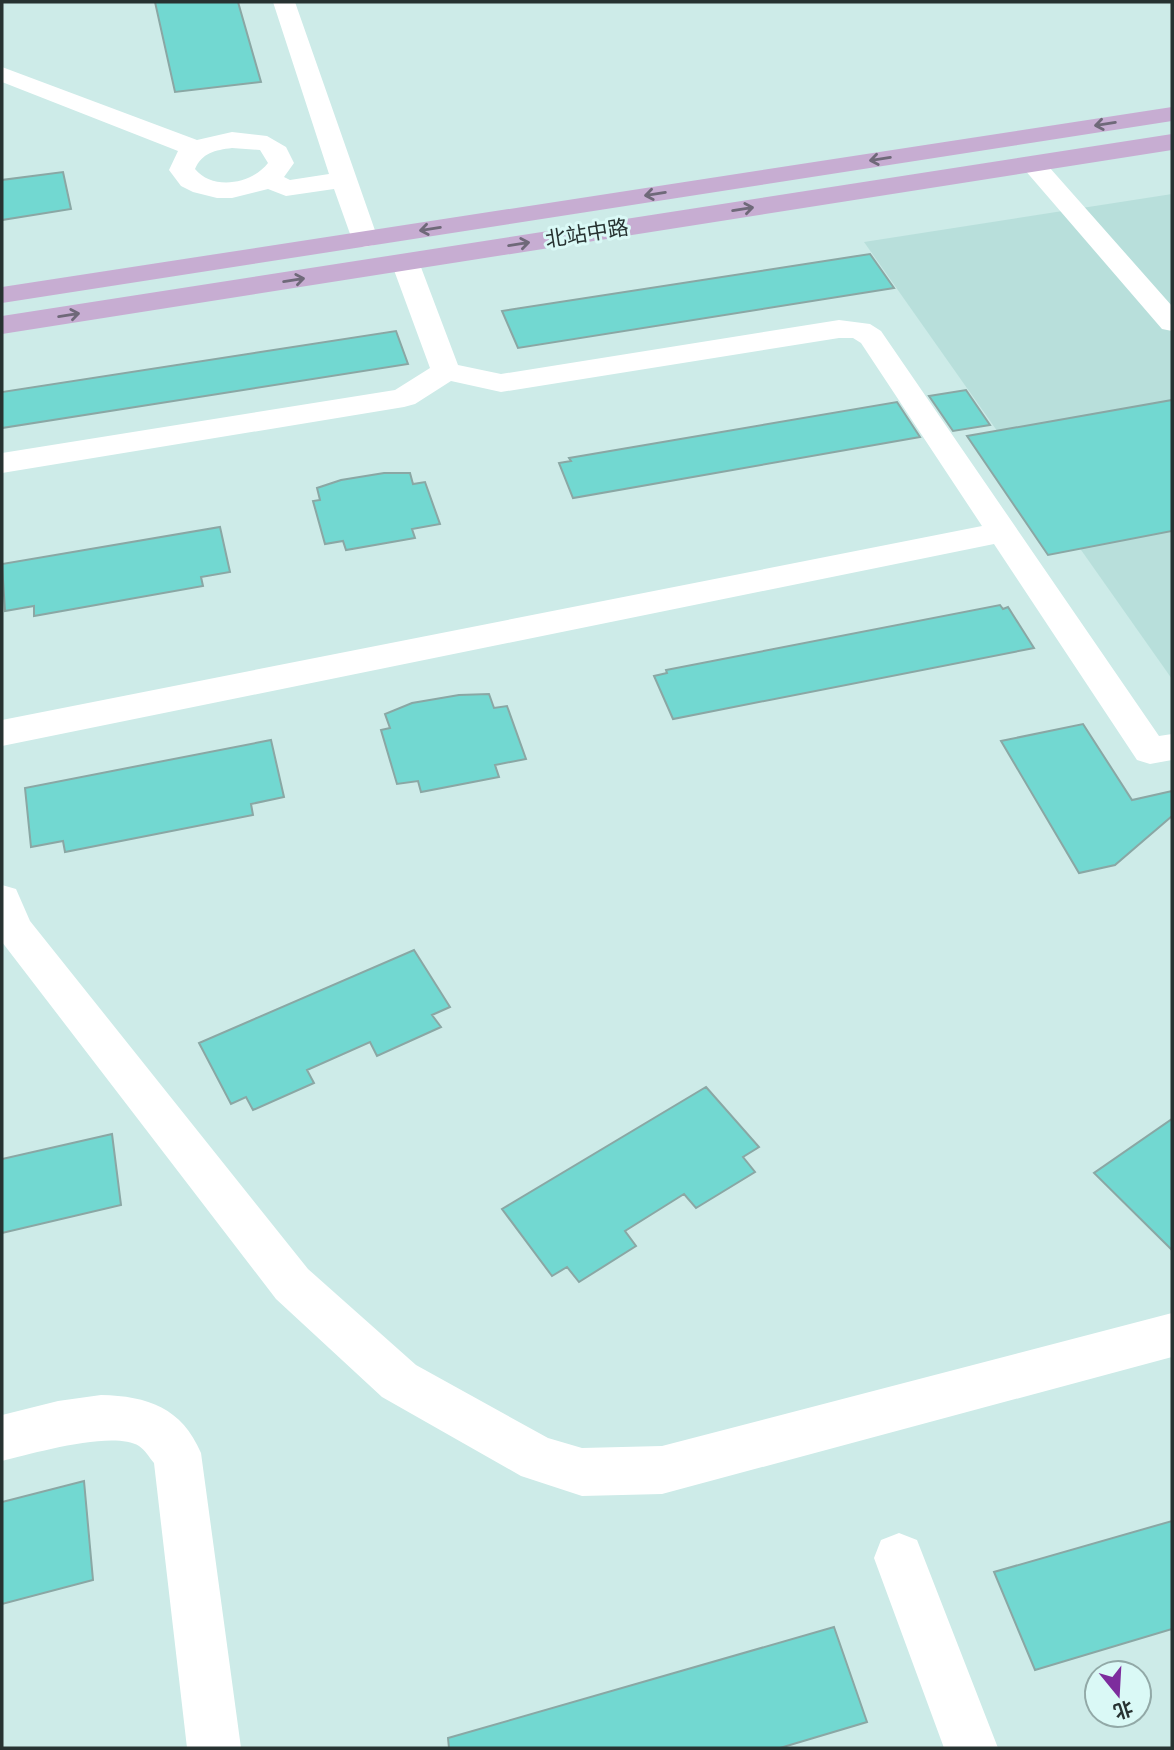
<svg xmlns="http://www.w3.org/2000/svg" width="1174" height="1750" font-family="'Sofia Sans Condensed','Noto Sans SC',sans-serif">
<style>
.built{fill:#b8dfdb}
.building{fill:#72d8d1;stroke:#8aa7a4;stroke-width:2}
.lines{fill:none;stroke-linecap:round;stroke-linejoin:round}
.minor{fill:#fff;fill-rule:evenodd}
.major{fill:#c7add2;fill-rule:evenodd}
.oneway{stroke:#6f6979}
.labels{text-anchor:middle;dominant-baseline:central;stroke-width:6;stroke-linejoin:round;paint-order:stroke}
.far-street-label{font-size:21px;fill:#273231;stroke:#daf9f6}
</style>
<rect width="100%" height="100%" fill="#cdebe8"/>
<path class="built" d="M1172,194V679L864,242Z"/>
<path class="building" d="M155,2H238L261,82L175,92Z
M63,172L71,209L2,220V180Z
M870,254L894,288L518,348L502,311Z
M396,331L408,364L2,428V392Z
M966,390L990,425L953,431L929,396Z
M1172,400V531L1048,555L967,436Z
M897,402L920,437L573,498L559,463L571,461L569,458Z
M384,473H410L413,484L425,482L440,524L412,529L415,538L346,550L343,541L325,544L313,501L320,500L317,488L341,480Z
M220,527L230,572L201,577L203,586L34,616V606L5,611L2,564Z
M1000,605L1003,609L1008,607L1034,648L673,719L654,676L667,673L666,670Z
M489,694L494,708L507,706L526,759L495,765L499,777L421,792L418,781L397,784L381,730L390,728L385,714L412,703L459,695Z
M1083,724L1132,800L1172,791V816L1115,865L1079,873L1001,741Z
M271,740L284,797L251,804L253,815L65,852L63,841L31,847L25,788Z
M414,950L450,1007L432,1015L441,1027L377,1056L370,1042L307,1070L314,1083L253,1110L246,1097L231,1104L199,1043Z
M706,1087L759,1147L743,1157L755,1172L696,1208L684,1194L625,1231L636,1246L579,1282L567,1267L552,1276L502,1209Z
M1172,1119V1250L1094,1173Z
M112,1134L121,1205L2,1233V1159Z
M84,1481L93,1580L2,1604V1502Z
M1172,1521V1629L1035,1670L994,1572Z
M834,1627L867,1722L780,1748H449L448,1738Z"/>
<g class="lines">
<path class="minor" d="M273,2H295L378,239L374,245L364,247L354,245L334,189L286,196L268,189L232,198H217L193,192L181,186L169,170L178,151L2,82V67L197,140L232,132L267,136L286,147L294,163L284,177L290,180L329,174ZM232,148L260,150L268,163C252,184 213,191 195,169C202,153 215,150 232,148Z
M1033,156L1042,159L1172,306V331L1162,329L1024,169L1020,164L1024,159Z
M405,254L415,256L419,262L458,365L501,374L839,320L870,324L881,331L1159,736L1172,734V760L1150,764L1137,760L994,544L2,746V720L982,526L861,343L853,338H839L501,392L451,381L415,404L404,407L2,473V453L395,390L430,368L391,262L395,256Z
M2,885L16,889L30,921L308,1269L416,1365L548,1438L582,1448L662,1446L1172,1313V1357L662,1494L582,1496L521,1476L382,1397L276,1299L2,942Z
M101,1395C148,1396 182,1408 201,1453L241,1748H187L154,1463C149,1457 145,1450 139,1446C112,1430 32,1454 2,1461V1415L58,1401Z
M899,1533L917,1540L998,1748H944L874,1558L881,1540Z"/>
<path class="major" d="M1172,107V121L2,303V287Z
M1172,134V150L2,334V316Z"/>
</g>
<defs><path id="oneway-shaft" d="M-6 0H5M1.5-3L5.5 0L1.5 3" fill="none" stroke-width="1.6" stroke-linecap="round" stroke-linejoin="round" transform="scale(1.75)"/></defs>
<g class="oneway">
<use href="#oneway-shaft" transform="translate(1105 124) rotate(171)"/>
<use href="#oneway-shaft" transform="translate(880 159) rotate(171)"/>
<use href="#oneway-shaft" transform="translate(655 194) rotate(171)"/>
<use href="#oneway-shaft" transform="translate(743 209) rotate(-9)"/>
<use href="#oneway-shaft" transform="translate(430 229) rotate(171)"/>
<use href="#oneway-shaft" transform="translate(519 244) rotate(-9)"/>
<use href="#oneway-shaft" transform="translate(294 280) rotate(-9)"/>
<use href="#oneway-shaft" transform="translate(69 315) rotate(-9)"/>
</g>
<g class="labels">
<g class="far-street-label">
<text transform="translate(587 234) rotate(-9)">北站中路</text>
</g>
</g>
<rect width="1174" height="1750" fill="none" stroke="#273231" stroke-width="7"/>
<g transform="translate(1118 1694) rotate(162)"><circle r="33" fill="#daf9f6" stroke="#92a9a7" stroke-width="2"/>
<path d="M0-5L12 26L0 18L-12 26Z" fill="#7d2d9d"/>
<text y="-10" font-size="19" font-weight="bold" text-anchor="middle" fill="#273231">北</text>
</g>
</svg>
